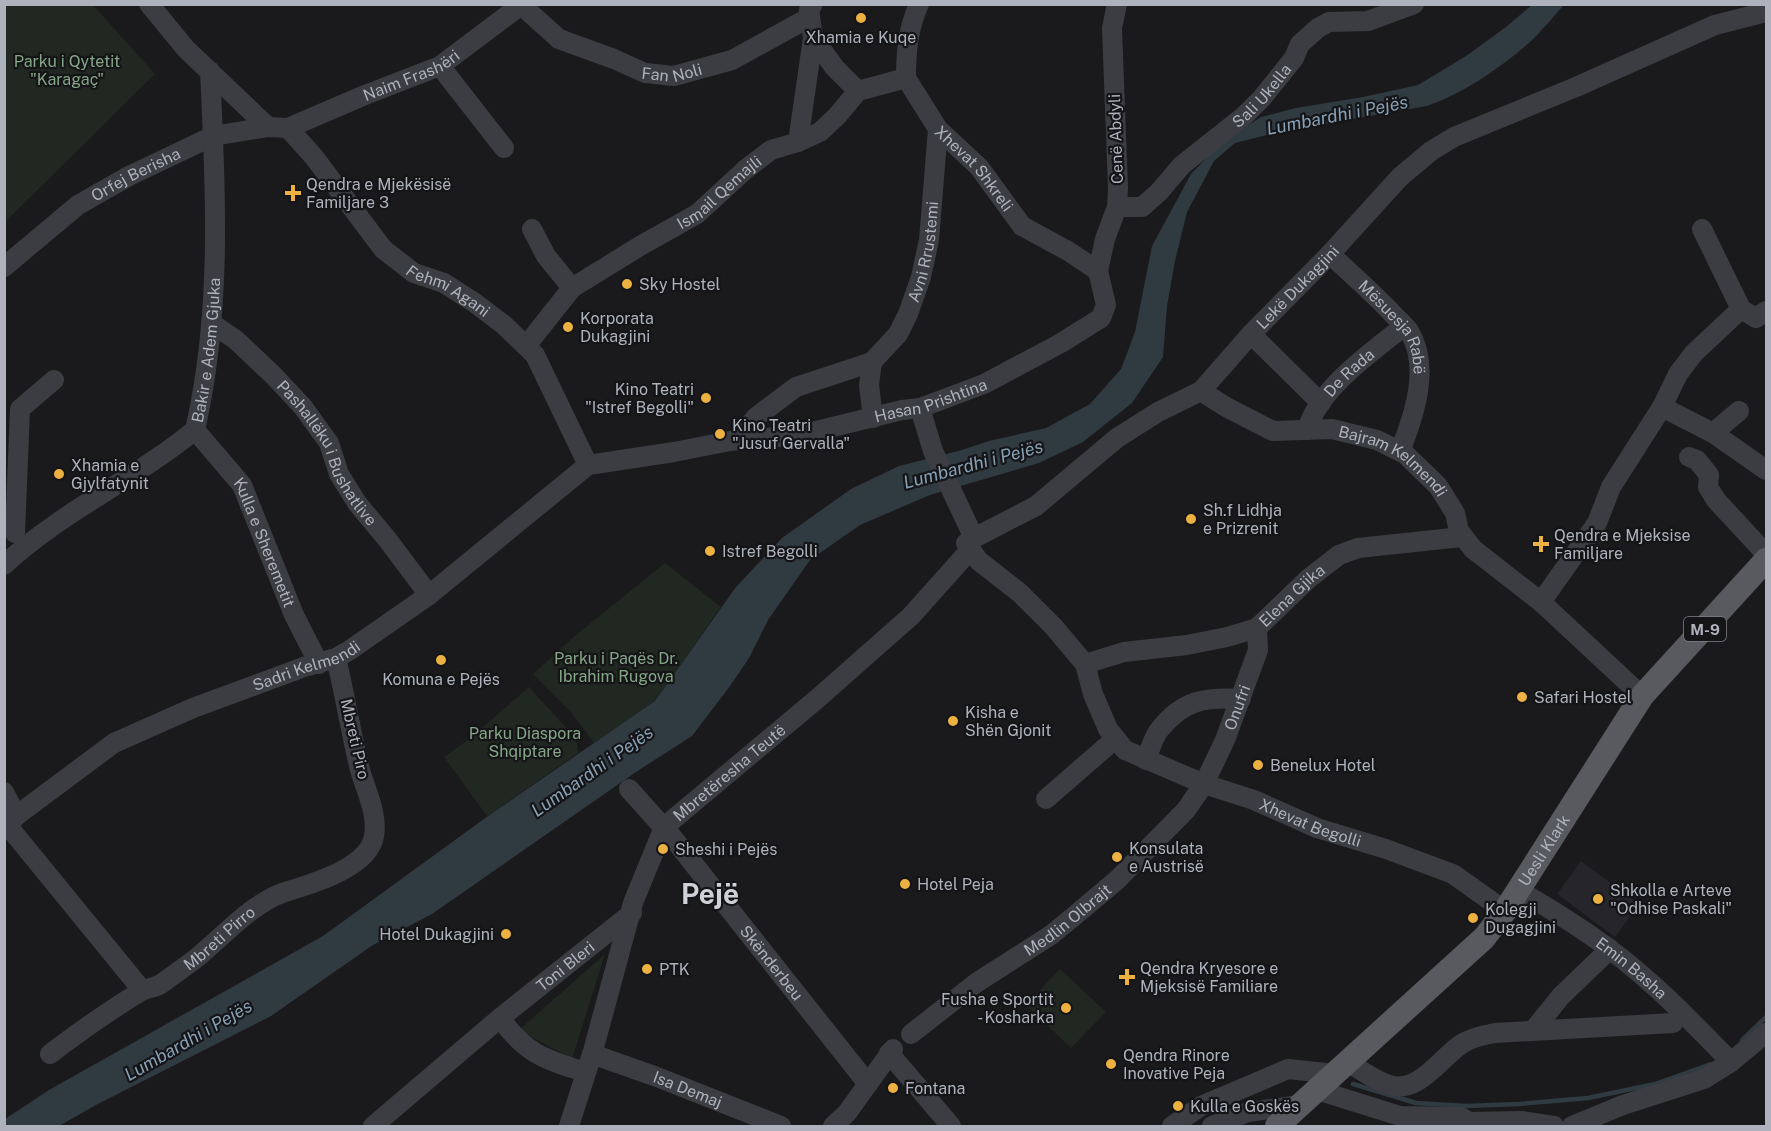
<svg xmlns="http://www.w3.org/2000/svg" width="1771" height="1131" font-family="'Public Sans',sans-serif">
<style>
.built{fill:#26262a}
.green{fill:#202821}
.water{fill:#303a41}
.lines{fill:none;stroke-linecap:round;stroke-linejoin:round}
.stream{stroke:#303a41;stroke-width:4.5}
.minor{stroke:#3b3d42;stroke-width:20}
.major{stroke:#585a60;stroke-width:24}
.poi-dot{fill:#edb142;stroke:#151518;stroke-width:2}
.labels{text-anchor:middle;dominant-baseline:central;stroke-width:4.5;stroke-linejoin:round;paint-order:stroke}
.shield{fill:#151518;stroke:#7f838b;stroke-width:1.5}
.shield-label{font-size:15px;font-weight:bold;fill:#adb2bc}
.poi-label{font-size:16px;fill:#adb2bc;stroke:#151518;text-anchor:start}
.park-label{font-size:16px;fill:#85a687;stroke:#151518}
.street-label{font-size:16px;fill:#adb2bc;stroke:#151518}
.water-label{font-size:18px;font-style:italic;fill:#86a0b5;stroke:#151518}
.town-label{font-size:28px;font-weight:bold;fill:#ced1d8;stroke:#151518}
</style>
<rect width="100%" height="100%" fill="#1a1a1d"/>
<path class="built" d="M1581,861L1639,904L1615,937L1557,894Z"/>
<path class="green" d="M5,4L93,5L155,74L5,222Z
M665,563L721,607L655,701L594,743L571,712L533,674L576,635Z
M529,687L570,732L577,743L578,753L487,816L444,757L469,739Z
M605,954L572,1059L519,1030Z
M1060,969L1106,1012L1071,1048L1026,1005Z"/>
<path class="water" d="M1532,5H1564C1553,17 1542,31 1530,42C1500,68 1464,93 1427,106L1279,132L1235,143L1214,161L1187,212L1175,261L1167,306L1163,357L1132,403L1083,442L1039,463L930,495L860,525L810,560L768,620L749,658L730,686L692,736L636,772L432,914L373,945L271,1016L96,1105L59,1126H5V1119L49,1090L323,936L488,816L655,701L736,587L782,538L851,489L899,466L962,450L989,441L1046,428L1090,404L1121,369L1135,332L1152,246L1191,174L1221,143L1261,117L1296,108L1363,97L1418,85L1466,56L1506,27Z"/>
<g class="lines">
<path class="stream" d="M1742,1040L1766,1017
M1353,1084L1416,1103L1467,1106L1519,1104L1588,1098L1655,1084L1711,1064"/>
<g class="minor">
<path d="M149,4L186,49L268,127"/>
<path id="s1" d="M520,4L559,39L614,59L645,73L674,76L732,60L810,17"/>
<path d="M813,38L835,68L858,91"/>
<path d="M440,66L504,148"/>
<path id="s2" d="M906,78L938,129L979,167L1022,226L1068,251L1098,271"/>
<path d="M906,78C906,52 908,29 919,4"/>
<path d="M858,91L906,78"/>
<path id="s3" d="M288,128L314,157L383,249L414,273L444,283L475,303L504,325L535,355L588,465"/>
<path d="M798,142L813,38L809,10L812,6"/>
<path id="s4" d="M1117,207H1142L1159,192L1182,165L1244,116L1262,98L1294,58L1300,44L1318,28L1329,22L1368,21L1414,4"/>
<path d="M532,229L546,256L572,288"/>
<path d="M1702,229L1741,309L1756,318L1766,311"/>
<path id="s5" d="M1330,254C1350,273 1371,291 1390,311C1396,318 1404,324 1409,331C1431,367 1414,416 1400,451"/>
<path id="s6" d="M4,267L78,205L129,176L213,136L268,127L288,128L365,95L440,66L521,5"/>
<path d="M1741,309L1694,353L1678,374L1662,407L1713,433L1766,470"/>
<path id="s7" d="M211,323L236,340L274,376L303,407L329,443L339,474L357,503L387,539L429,595"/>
<path d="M1251,334L1321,403"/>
<path id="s8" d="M526,346L572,288L640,246L697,214L746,169L771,150L798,142L820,132L837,116L858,91"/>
<path d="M872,362L869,385L873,418"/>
<path id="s9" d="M1201,391L1226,407L1273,431L1332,429L1377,440L1405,454L1438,486L1455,513L1459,531L1473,549L1541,602L1642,696"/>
<path id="s10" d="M920,408L933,451L974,538L1036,506L1117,438L1158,412L1201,391L1251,334L1330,254L1400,177L1431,151L1454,137L1576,87L1715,25L1766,12"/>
<path id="s11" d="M195,430L242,485L294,615L319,664"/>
<path id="s12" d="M1307,430C1319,388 1371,353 1404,326"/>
<path d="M1713,433L1739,411"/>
<path id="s13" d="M737,440L756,417L796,387L872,362L898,334L908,314L921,277L929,240L938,129"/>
<path d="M1689,457L1697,460L1709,475L1708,487L1716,500L1766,554"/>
<path d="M15,533L20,409L54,380"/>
<path id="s14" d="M971,540L966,543L979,561L1020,593L1053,626L1085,664L1093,694L1108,729L1125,750L1204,784L1254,800L1317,828L1386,849L1453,874L1505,911"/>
<path id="s15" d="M4,565C61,512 135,479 195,430C222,313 216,190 210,71"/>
<path d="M1541,602L1597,523L1611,487L1662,407"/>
<path id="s16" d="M1085,664L1124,652L1187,645L1227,637L1257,628L1308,579L1339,555L1358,548L1462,537"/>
<path d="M1146,760C1150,750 1153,737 1160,729C1183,700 1205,697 1241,699"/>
<path id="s17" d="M629,789L673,838L868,1084"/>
<path d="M4,792L16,816"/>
<path d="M1046,799L1115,739"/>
<path d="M8,826L142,990"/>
<path id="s18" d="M4,830L16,816L114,743L193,708L304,667L336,658L350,650L429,595L588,465L674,452L730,441L800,435L902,410L920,408L984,384L1061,343L1101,318L1106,305L1098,271L1105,239L1117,207L1118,188L1112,28L1117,4"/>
<path id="s19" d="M1518,890C1549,908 1580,927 1608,948C1653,981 1692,1022 1731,1062"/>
<path d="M500,1018C526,1054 544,1059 585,1072"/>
<path d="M1536,1027L1561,996L1610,949"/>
<path id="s20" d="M911,1034L976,983L1051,935L1073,917L1117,880L1186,810L1204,784L1225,740L1258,650L1257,628"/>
<path d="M889,1053L951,1126"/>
<path id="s21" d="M50,1054C79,1032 108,1011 140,992C146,988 154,988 161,984C172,976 183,968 194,960C223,937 250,904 285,892C311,884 369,868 374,836C378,814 366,791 360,770C351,733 345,695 336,658"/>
<path id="s22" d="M592,1054L657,1077L781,1126"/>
<path d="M1348,1062C1361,1070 1374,1080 1389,1085C1418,1094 1439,1060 1460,1045C1470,1038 1483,1035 1495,1033L1673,1023"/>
<path d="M1317,1090L1400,1116L1461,1117L1469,1122L1522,1121L1554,1126"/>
<path id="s23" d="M373,1126L500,1018L632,913"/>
<path id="s24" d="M569,1126L593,1051L633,903L664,827L817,699L911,616L970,550"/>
<path d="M833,1126L847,1113L893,1049"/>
<path d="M1172,1126L1201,1106L1288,1069L1335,1074"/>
<path d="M1212,1126L1248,1112L1300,1105"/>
<path d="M1572,1126L1623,1105L1704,1079L1731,1062L1766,1033"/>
</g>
<path class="major" id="s25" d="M1277,1126L1484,938L1505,911L1642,696L1766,560"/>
</g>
<g class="poi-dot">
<circle cx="861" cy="18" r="6"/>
<path d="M290 184h6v6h6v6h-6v6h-6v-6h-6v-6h6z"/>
<circle cx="627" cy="284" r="6"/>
<circle cx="568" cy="327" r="6"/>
<circle cx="706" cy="398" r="6"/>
<circle cx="720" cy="434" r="6"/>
<circle cx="59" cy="474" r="6"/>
<circle cx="1191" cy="519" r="6"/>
<path d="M1538 535h6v6h6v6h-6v6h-6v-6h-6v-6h6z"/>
<circle cx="710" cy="551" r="6"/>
<circle cx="441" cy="660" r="6"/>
<circle cx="1522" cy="697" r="6"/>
<circle cx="953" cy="721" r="6"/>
<circle cx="1258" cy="765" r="6"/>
<circle cx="663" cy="849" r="6"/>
<circle cx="1117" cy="857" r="6"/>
<circle cx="905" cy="884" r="6"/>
<circle cx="1598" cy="899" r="6"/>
<circle cx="1473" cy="918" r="6"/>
<circle cx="506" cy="934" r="6"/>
<circle cx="647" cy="969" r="6"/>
<path d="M1124 968h6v6h6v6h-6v6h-6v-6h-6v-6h6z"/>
<circle cx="1066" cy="1008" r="6"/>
<circle cx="1111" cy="1064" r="6"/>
<circle cx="893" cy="1088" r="6"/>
<circle cx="1178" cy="1106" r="6"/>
</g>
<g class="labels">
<rect class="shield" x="1684" y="617" width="42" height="24" rx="4.5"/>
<g class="shield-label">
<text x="1705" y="629">M-9</text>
</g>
<g class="poi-label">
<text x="861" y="37" text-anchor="middle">Xhamia e Kuqe</text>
<text x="306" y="184">Qendra e Mjekësisë<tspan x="306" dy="18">Familjare 3</tspan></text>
<text x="639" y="284">Sky Hostel</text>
<text x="580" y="318">Korporata<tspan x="580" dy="18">Dukagjini</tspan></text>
<text x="694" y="389" text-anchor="end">Kino Teatri<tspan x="694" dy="18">"Istref Begolli"</tspan></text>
<text x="732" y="425">Kino Teatri<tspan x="732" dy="18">"Jusuf Gervalla"</tspan></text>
<text x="71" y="465">Xhamia e<tspan x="71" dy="18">Gjylfatynit</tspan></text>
<text x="1203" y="510">Sh.f Lidhja<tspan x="1203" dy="18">e Prizrenit</tspan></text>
<text x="1554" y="535">Qendra e Mjeksise<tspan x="1554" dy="18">Familjare</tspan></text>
<text x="722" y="551">Istref Begolli</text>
<text x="441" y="679" text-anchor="middle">Komuna e Pejës</text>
<text x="1534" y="697">Safari Hostel</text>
<text x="965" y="712">Kisha e<tspan x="965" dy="18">Shën Gjonit</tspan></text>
<text x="1270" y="765">Benelux Hotel</text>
<text x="1129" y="848">Konsulata<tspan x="1129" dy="18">e Austrisë</tspan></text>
<text x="675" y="849">Sheshi i Pejës</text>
<text x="917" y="884">Hotel Peja</text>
<text x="1610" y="890">Shkolla e Arteve<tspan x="1610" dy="18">"Odhise Paskali"</tspan></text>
<text x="1485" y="909">Kolegji<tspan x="1485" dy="18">Dugagjini</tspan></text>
<text x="494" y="934" text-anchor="end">Hotel Dukagjini</text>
<text x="1140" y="968">Qendra Kryesore e<tspan x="1140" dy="18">Mjeksisë Familiare</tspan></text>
<text x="659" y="969">PTK</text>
<text x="1054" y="999" text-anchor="end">Fusha e Sportit<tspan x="1054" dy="18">- Kosharka</tspan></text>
<text x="1123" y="1055">Qendra Rinore<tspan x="1123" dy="18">Inovative Peja</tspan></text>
<text x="905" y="1088">Fontana</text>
<text x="1190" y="1106">Kulla e Goskës</text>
</g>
<g class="park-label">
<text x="67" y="61">Parku i Qytetit<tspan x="67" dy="18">"Karagaç"</tspan></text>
<text x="616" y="658">Parku i Paqës Dr.<tspan x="616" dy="18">Ibrahim Rugova</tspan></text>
<text x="525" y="733">Parku Diaspora<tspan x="525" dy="18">Shqiptare</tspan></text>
</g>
<g class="street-label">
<text stroke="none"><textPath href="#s1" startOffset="172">Fan Noli</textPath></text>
<text stroke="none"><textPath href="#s6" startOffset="458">Naim Frashëri</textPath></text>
<text stroke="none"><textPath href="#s4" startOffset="189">Sali Ukella</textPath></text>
<text transform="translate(1116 139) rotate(-92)">Cenë Abdyli</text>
<text stroke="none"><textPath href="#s2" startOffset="114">Xhevat Shkreli</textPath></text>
<text stroke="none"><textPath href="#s6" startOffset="162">Orfej Berisha</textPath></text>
<text stroke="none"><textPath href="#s8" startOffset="250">Ismail Qemajli</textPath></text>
<text stroke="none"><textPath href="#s13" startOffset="285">Avni Rrustemi</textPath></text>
<text stroke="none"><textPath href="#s10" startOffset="555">Lekë Dukagjini</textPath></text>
<text stroke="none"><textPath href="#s3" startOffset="232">Fehmi Agani</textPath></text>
<text stroke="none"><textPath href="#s5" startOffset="99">Mësuesja Rabë</textPath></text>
<text stroke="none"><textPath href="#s15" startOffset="315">Bakir e Adem Gjuka</textPath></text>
<text stroke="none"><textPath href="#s12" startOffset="72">De Rada</textPath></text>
<text stroke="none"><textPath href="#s18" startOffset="1046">Hasan Prishtina</textPath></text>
<text stroke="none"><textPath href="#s7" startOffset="177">Pashallëku i Bushatlive</textPath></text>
<text stroke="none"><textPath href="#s9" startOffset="212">Bajram Kelmendi</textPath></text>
<text stroke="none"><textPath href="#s11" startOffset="134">Kulla e Sheremetit</textPath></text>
<text stroke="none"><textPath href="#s16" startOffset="224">Elena Gjika</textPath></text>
<text stroke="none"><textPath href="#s18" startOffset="348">Sadri Kelmendi</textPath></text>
<text stroke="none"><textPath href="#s20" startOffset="471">Onufri</textPath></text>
<text transform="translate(355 739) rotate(77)">Mbreti Piro</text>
<text stroke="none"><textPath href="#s24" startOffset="399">Mbretëresha Teutë</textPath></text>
<text stroke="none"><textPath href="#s14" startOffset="472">Xhevat Begolli</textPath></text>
<text stroke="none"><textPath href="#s25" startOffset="386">Uesli Klark</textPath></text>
<text stroke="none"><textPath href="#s20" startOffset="194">Medlin Olbrajt</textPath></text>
<text stroke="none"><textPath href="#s21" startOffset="206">Mbreti Pirro</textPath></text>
<text stroke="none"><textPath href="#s17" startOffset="225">Skënderbeu</textPath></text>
<text stroke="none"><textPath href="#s23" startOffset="250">Toni Bleri</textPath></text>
<text stroke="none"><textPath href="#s19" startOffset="138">Emin Basha</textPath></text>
<text stroke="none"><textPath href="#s22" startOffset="102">Isa Demaj</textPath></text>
</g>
<g class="water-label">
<text transform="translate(1337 115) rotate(-11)">Lumbardhi i Pejës</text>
<text transform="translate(973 464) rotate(-15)">Lumbardhi i Pejës</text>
<text transform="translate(592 771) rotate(-35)">Lumbardhi i Pejës</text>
<text transform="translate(188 1040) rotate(-30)">Lumbardhi i Pejës</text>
</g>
<g class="town-label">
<text x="710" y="893">Pejë</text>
</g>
</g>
<rect width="1771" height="1131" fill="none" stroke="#adb2bc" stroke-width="12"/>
</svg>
